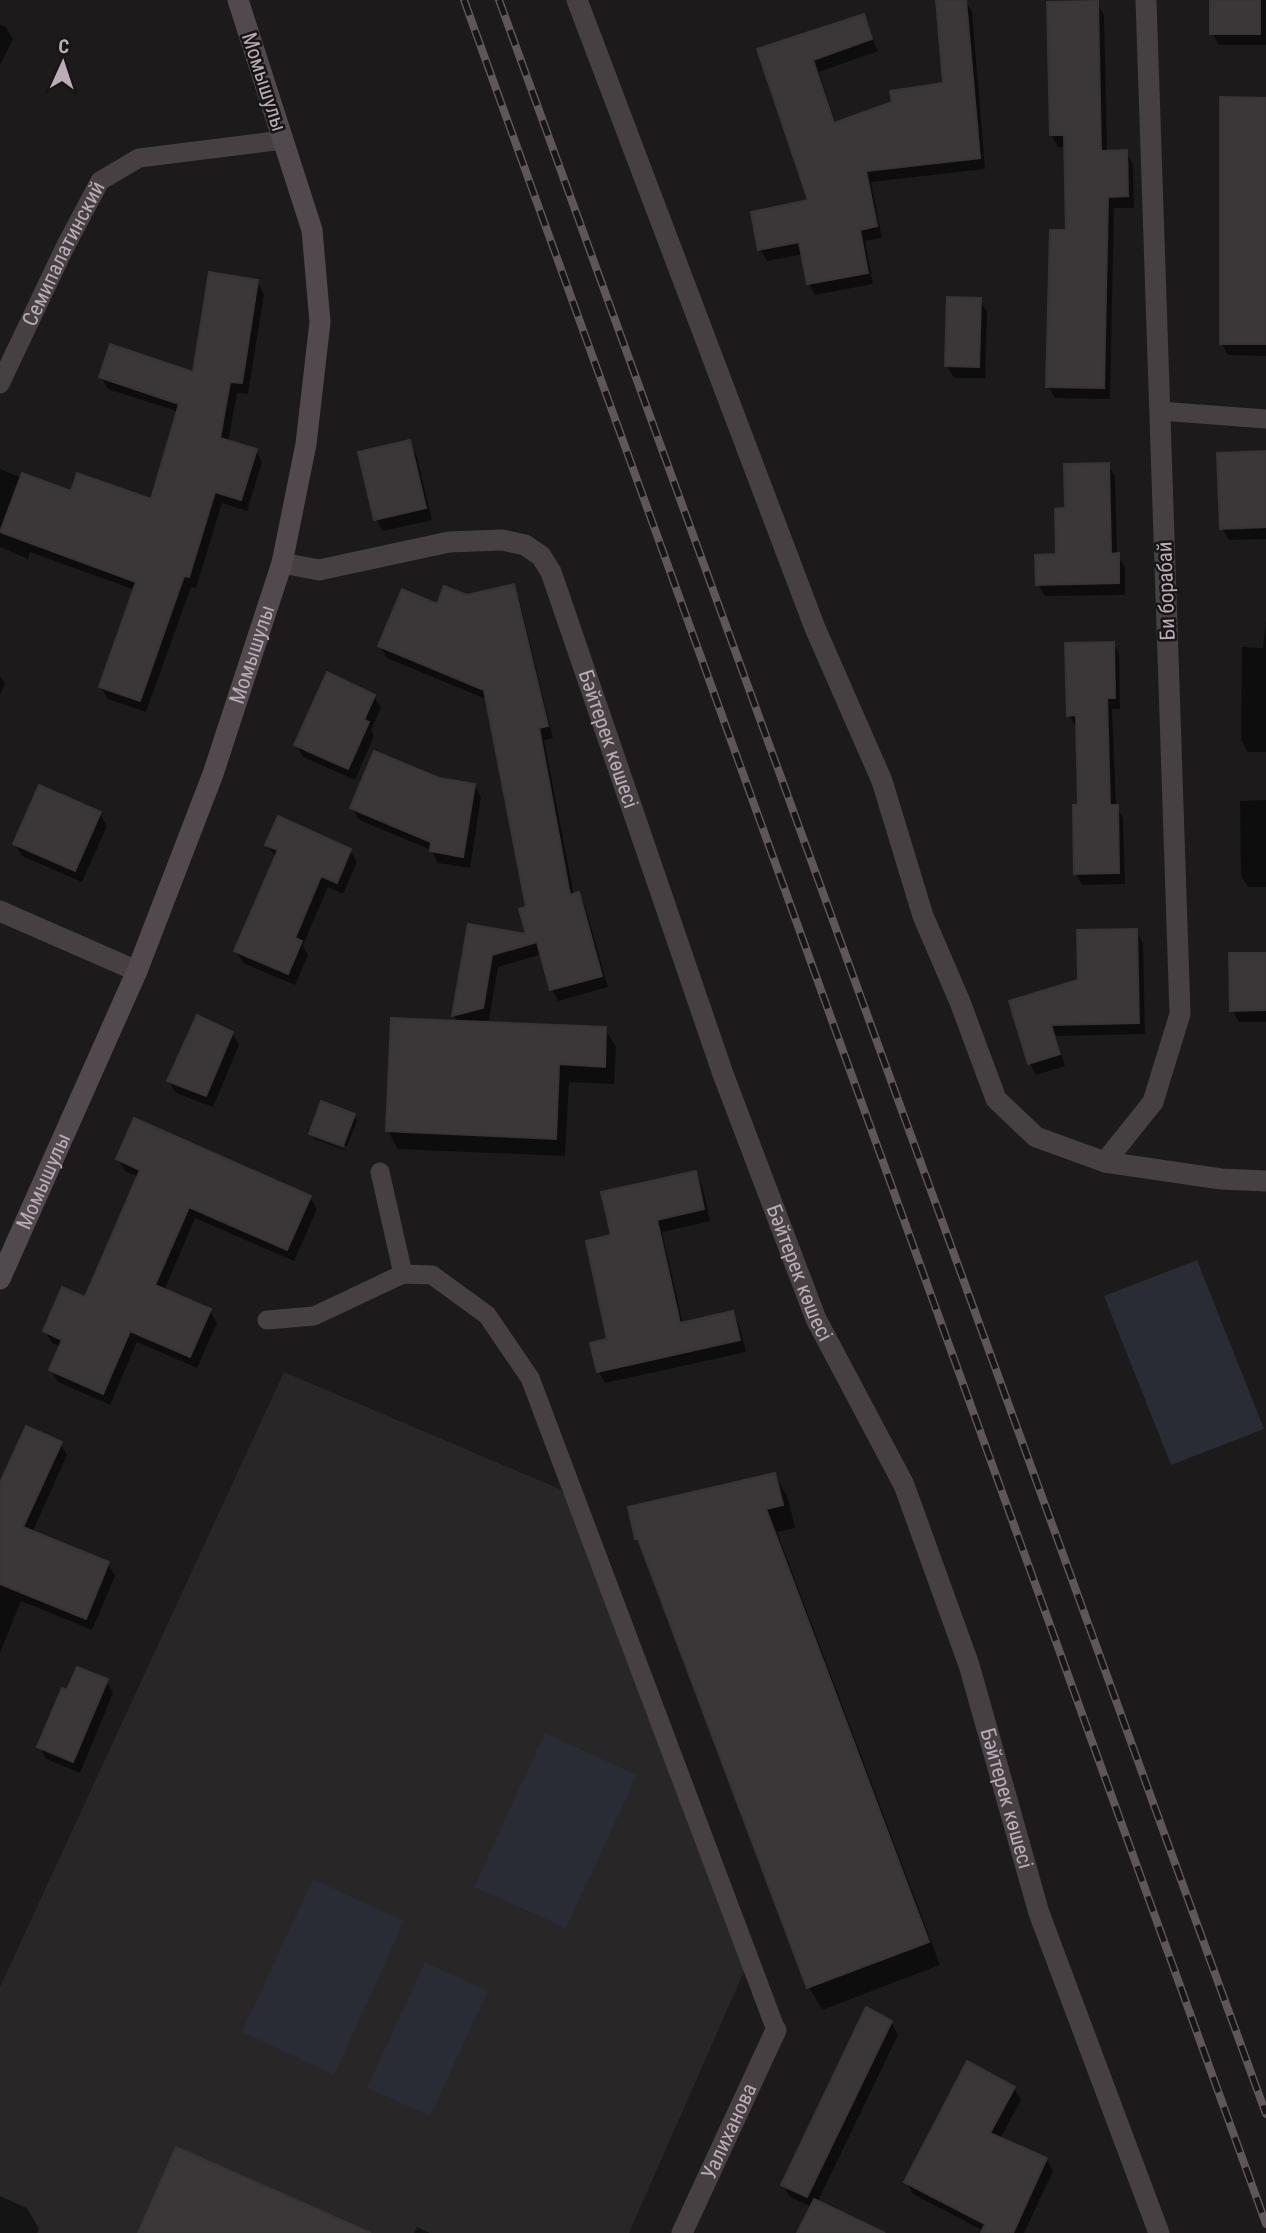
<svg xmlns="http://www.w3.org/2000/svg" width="1266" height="2233" font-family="'Roboto Condensed',sans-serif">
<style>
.built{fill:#292627}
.green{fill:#292c34}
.shadow{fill:#0007}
.building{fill:#3b3739;stroke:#383435;stroke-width:2}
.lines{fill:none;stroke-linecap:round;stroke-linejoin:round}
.service{stroke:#464043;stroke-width:19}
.minor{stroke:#464043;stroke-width:21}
.secondary{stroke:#51494e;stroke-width:21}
.rail-casing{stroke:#5e565b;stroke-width:8}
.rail{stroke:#171515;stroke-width:5;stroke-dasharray:16;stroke-linecap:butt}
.labels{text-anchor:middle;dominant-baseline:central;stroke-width:5;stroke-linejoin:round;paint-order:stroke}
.street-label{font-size:21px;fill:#bbacb7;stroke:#171515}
</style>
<rect width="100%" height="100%" fill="#1c1a1a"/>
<path class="built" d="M284,1372L562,1490L746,1967L629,2233H0V1987Z"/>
<path class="green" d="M1197,1260L1264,1429L1171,1465L1104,1296Z
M545,1733L637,1775L566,1928L474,1887Z
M313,1879L404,1921L334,2075L242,2032Z
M425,1962L488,1991L430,2116L367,2088Z"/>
<path class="shadow" d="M957,0H965L972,11L985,169L871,182L882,238L865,241L873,284L815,295L809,283L803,254L767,261L760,249L810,202L760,50L863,17L878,51L819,72L836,124L945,85Z
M1212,0H1266V45H1219L1212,33Z
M1097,3L1104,15L1107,152H1126L1133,164L1134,208H1114L1110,399L1055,398L1048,386L1068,232L1066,147H1058L1051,135Z
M0,24L6,27L13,39L0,65Z
M1266,99V356L1228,355L1221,343Z
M257,282L264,294L248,394L237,393L228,442L256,450L262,462L247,511L222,503L196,588L191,587L146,712L108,699L101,687L135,590L30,552L28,559L0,547V469L22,478L72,493L152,501L179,412L108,389L101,377L194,374Z
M980,300L987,312L985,378H954L947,366Z
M409,442L416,454L432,520L383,531L376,519Z
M1108,464L1115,477L1117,554L1125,567V595L1045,596L1038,584L1057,556L1067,510Z
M1266,464V539L1229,540L1222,528Z
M513,586L519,598L553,738L544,740L574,896L579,894L585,906L608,987L558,1001L552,989L542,954L498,967L489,1020L477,1023L605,1029L616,1047L614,1084L569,1082L565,1156L398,1149L388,1131L458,1023L454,1016L470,926L528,936V908L488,700L387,658L380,646L438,606Z
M1266,620V752H1248L1241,740L1242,647L1263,648Z
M1113,643L1119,654L1120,709H1112L1116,806L1123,818L1125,884L1082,885L1076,874L1074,807H1080L1078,726H1075L1069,715Z
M0,676L5,684L0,695Z
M374,696L381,708L371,730L374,736L355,780L303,757L296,745Z
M439,780L474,785L481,797L470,868L438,863L431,850L359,820L352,808Z
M1266,800V887H1248L1241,875L1240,801Z
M100,814L107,826L82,882L22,856L15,844Z
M267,845L350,850L357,862L343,894L328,887L303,945L308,955L295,985L243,963L236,951L276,857Z
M1136,931L1143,943L1145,1034L1056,1036L1065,1066L1036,1075L1030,1063L1011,1003L1080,982Z
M1266,955V1022H1239L1232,1010Z
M232,1033L239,1045L213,1107L176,1093L169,1081Z
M354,1115L357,1121L347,1146L313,1134V1137L311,1134Z
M313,1137L346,1150V1151L314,1139Z
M118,1159L310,1197L317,1209L294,1261L195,1218L164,1291L210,1311L217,1323L197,1368L137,1342L110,1405L58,1382L51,1370L61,1347L52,1343L45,1331L86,1299L139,1177L125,1171Z
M695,1173L702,1185L710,1221L662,1232L683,1324L733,1313L739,1325L746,1352L605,1383L598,1371L609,1341L613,1236Z
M60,1443L67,1455L32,1533L108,1564L115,1576L92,1630L21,1601L0,1653V1488Z
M775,1475L788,1498L795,1528L777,1532L940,1965L822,2010L809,1987L644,1551L637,1538Z
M106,1681L113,1693L80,1773L46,1759L39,1746L68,1693Z
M891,2022L898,2035L817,2203L871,2233H799L812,2207L790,2197L783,2185Z
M1014,2088L1021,2100L1000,2139L1046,2159L1053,2171L1024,2233H988L913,2194L906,2182Z
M0,2196L27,2208L39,2229L37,2233H0Z
M417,2227L430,2233H414Z"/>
<path class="building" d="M936,0H966L980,158L866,171L877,226L860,230L868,273L807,284L799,242L758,250L751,212L808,200L757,49L864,14L872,39L813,60L834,123L892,102L890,91L943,83Z
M1210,0H1260V34H1210Z
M1098,1L1101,151L1127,150L1128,196L1108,197L1104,388L1046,387L1050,230H1066L1064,135H1050L1047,2Z
M1220,97L1266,98V344H1220Z
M209,272L258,280L242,383L230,382L220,438L257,449L241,500L215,492L189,577L184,576L140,701L99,687L136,582L0,532L22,473L71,491L77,473L151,499L179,404L99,377L110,344L193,372Z
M947,297L981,298L979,367L945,366Z
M410,440L426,508L374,520L358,452Z
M1266,451V527L1220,529L1217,453Z
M1109,463L1111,554L1119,553V583L1036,585L1035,555L1056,554L1055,509L1065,508L1064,464Z
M514,584L548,726L539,728L570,895L579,892L602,976L550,990L537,942L492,955L483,1008L452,1016L468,924L526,934L519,909L526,907L484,690L378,646L402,589L437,604L444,586L467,595Z
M1114,642L1115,698H1107L1110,805H1118L1119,873L1074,874L1073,805H1078L1076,715L1067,716L1065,643Z
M327,672L375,695L364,720L369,722L348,769L294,745Z
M374,751L439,778L475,784L463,857L430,851L431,842L350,808Z
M39,785L101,812L75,871L13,844Z
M278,816L351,849L337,883L321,876L295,938L302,941L288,974L234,951L278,850L265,845Z
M1137,929L1139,1023L1051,1025L1060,1054L1028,1064L1009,1001L1078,980L1077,930Z
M1229,953H1266V1010L1230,1011Z
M197,1015L233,1032L206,1096L167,1081Z
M391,1018L606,1027L605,1067L559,1064L556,1139L386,1131Z
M321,1101L355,1114L343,1146L309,1134Z
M134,1118L311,1196L287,1250L189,1207L155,1285L211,1309L190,1357L130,1331L103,1394L49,1370L62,1340L43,1331L62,1287L85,1297L140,1170L116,1159Z
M696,1171L704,1209L657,1220L680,1323L733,1311L740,1340L597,1372L590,1343L607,1339L586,1241L611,1235L601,1192Z
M26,1426L62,1442L23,1527L109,1562L86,1619L0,1584V1483Z
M775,1473L783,1505L766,1509L929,1942L807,1988L638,1539H635L628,1507Z
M77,1667L108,1679L73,1762L37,1747L62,1688L67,1690Z
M866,2007L892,2021L807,2197L781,2185Z
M967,2061L1015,2087L990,2133L1047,2158L1013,2233H981L985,2224L904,2182Z
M176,2147L371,2233H138Z
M814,2199L885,2233H797Z"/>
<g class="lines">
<g class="service">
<path id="s1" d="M0,384L65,247L100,181L139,158L283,140"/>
<path d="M1160,411L1266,419"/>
<path d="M380,1172L403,1274"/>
<path d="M267,1320L314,1316L403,1274L432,1275L487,1315L530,1378L776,2030"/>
</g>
<g class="minor">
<path d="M577,0L815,628L882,781L923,916L960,1002L996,1099L1036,1137L1105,1162L1221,1179L1266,1181"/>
<path id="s2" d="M282,563L319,570L449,542L502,540L525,545L541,556L551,572L723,1074L816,1319L904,1485L969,1665L1039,1913L1159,2233"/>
<path d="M0,911L137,971"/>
<path d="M1105,1162L1153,1102L1180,1014L1146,0"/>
<path id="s3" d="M682,2233L776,2030"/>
</g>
<path class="secondary" id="s4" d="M0,1279L137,971L213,774L282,563L306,444L320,322L312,230L238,0"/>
<g class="rail-casing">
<path id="rail" d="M464,0L1266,2224
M499,0L1266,2114"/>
</g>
<use href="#rail" class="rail"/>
</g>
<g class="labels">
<g class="street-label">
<text transform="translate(264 82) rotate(72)">Момышулы</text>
<text stroke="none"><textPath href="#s1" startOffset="145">Семипалатинский</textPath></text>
<text transform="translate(1166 591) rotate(-92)">Би борабай</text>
<text stroke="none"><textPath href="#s4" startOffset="674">Момышулы</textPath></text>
<text stroke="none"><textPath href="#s2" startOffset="462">Бәйтерек көшесі</textPath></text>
<text stroke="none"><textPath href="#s4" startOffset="107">Момышулы</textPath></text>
<text stroke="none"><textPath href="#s2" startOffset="1029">Бәйтерек көшесі</textPath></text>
<text stroke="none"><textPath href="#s2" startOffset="1596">Бәйтерек көшесі</textPath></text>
<text stroke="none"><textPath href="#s3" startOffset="112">Уалиханова</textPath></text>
</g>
</g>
<g transform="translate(63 63) rotate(3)" stroke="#171515" stroke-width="5" paint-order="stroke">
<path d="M0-5L12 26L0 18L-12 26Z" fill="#bbacb7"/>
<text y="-10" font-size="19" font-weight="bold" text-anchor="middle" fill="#bbacb7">С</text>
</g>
</svg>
